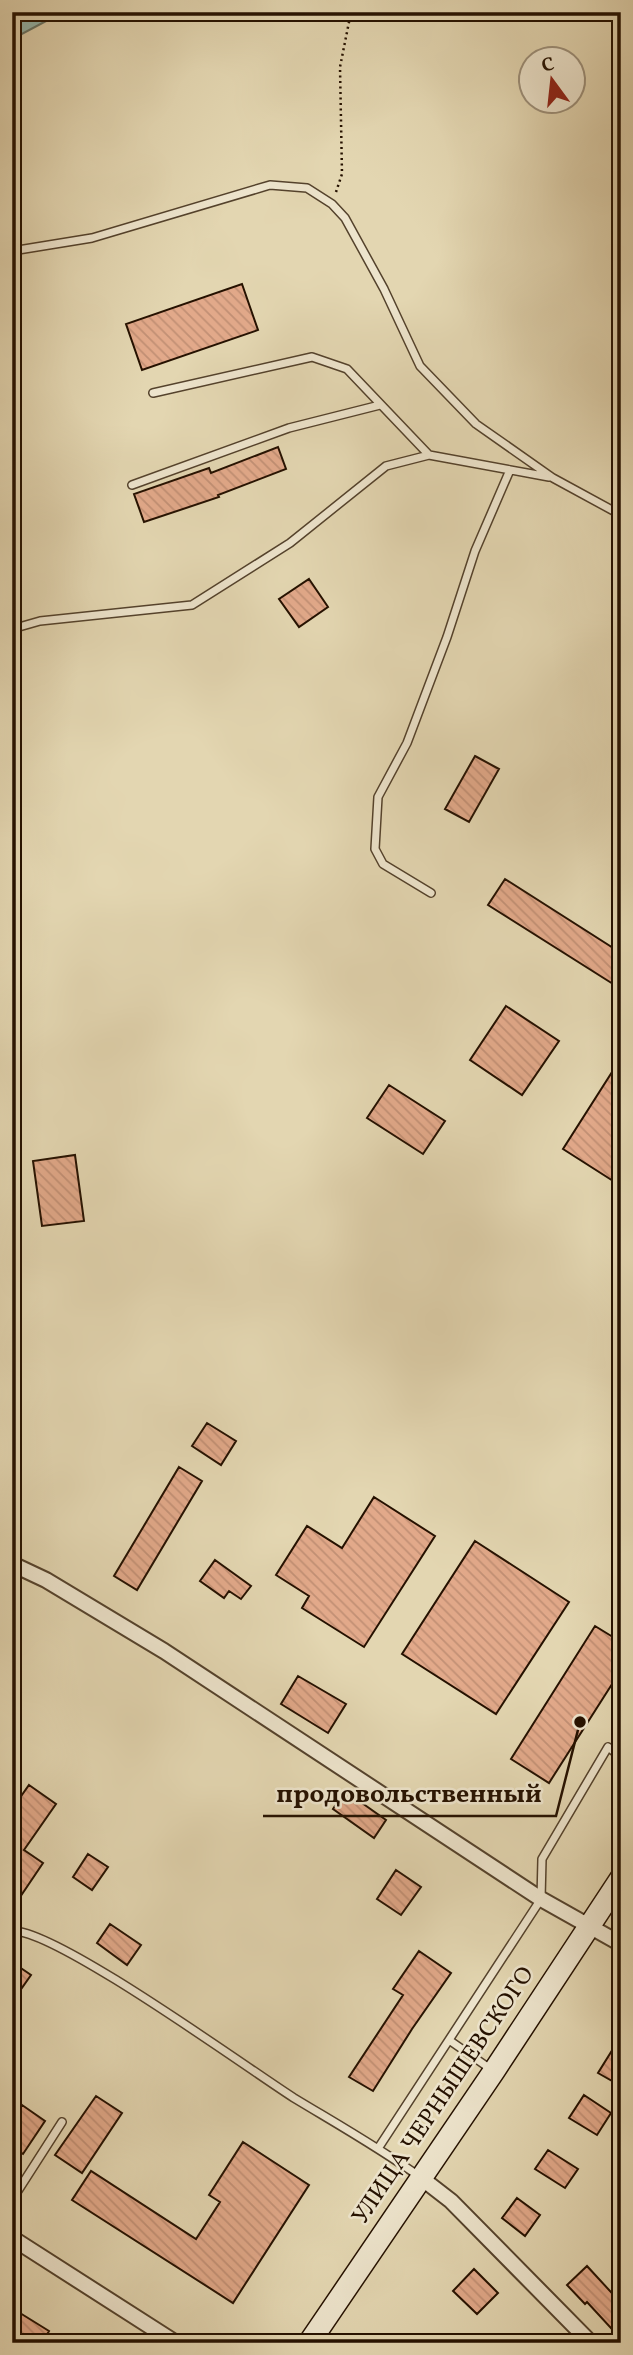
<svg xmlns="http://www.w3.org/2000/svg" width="633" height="2355" font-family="Vollkorn,serif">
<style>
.water{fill:url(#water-ripples);stroke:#687669;stroke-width:2}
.building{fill:url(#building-back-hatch);stroke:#251100;stroke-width:2}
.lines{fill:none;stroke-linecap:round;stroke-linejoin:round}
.service-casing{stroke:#54422c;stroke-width:10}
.minor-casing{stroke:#54422c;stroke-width:18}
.secondary-casing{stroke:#251100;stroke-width:24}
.path{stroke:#251100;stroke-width:2.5;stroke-dasharray:2 3.5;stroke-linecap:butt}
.service{stroke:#ede4cc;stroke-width:7}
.minor{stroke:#ede4cc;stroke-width:14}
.secondary{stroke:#ede4cc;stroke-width:21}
.labels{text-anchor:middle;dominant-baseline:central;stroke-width:5;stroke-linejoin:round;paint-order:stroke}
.street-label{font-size:24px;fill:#251100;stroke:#ede4cc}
.leader{fill:none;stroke:#251100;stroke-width:2.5}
.callout-dot{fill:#251100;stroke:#ede4cc;stroke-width:2.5}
.callout-label{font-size:26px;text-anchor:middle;font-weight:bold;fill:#251100;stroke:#ede4cc;stroke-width:5;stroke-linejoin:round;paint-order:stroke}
</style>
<defs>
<pattern id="water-ripples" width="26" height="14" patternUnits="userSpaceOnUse" patternTransform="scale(1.75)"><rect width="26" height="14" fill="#95b9af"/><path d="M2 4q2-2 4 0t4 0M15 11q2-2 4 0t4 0" fill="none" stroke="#809e95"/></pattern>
<pattern id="building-back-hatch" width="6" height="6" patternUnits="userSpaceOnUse" patternTransform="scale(1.75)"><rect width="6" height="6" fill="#e2a98a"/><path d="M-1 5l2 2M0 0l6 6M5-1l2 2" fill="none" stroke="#c29075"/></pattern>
</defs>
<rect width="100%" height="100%" fill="#e3d6b1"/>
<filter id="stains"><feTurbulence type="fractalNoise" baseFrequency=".00286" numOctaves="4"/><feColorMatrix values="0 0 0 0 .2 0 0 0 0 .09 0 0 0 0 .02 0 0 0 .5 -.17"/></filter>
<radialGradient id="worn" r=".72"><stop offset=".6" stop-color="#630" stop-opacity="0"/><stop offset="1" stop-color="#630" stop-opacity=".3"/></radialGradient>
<path class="water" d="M12,12H63L20,35H12Z"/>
<path class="building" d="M242,284L258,330L142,370L126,324Z
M278,447L286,469L218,495L219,497L144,522L134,494L209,468L211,473Z
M309,579L328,607L299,627L279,599Z
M475,756L499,769L469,822L445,809Z
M505,879L621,953V989L488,905Z
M506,1006L559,1041L522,1095L470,1060Z
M621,1058V1186L563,1149Z
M389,1085L445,1121L423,1154L367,1118Z
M75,1155L84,1221L42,1226L33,1161Z
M207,1423L236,1441L221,1465L192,1446Z
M179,1467L202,1481L137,1590L114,1576Z
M374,1497L435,1536L364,1647L302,1608L309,1596L276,1575L307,1526L342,1548Z
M475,1541L569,1602L496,1714L402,1654Z
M215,1560L251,1586L241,1599L229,1591L224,1598L200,1581Z
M595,1626L621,1642V1670L549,1783L511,1759Z
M298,1676L346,1704L328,1733L281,1704Z
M29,1785L56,1804L24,1850L43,1863L12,1909V1809Z
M345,1791L386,1820L374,1838L333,1809Z
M88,1854L108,1867L92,1890L73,1877Z
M396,1870L421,1887L401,1915L377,1899Z
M110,1924L141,1945L127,1965L97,1943Z
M419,1951L451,1973L412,2029L373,2091L349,2077L403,1995L393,1989Z
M12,1962L31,1975L12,2002Z
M621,2036V2086L598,2073Z
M584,2095L611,2113L597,2135L569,2118Z
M96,2096L122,2113L82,2173L55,2155Z
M22,2105L45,2121L23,2154L12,2147V2119Z
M243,2142L309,2185L233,2303L72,2200L91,2171L196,2239L220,2202L209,2195Z
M548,2150L578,2169L565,2188L535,2169Z
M517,2198L540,2215L525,2236L502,2218Z
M587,2266L621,2303V2339L587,2302L585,2304L567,2285Z
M474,2269L498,2293L477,2314L453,2291Z
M20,2313L49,2331L42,2343H12V2325Z"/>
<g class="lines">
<g class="service-casing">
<path id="service" d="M12,251L92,238L270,185L307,188L332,204L345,218L384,289L420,366L476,424L553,478L621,515
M153,393L312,357L347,369L429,455L549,477
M132,485L289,428L380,405
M12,629L40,621L192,605L290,543L386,466L429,455
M431,893L383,864L375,849L378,797L407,743L447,637L475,551L510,470
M12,1931C54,1928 247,2068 294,2098C337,2124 378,2147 420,2177
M449,2040L492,2070
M379,2147L541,1899L542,1859L608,1747L621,1757
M12,2200L62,2122"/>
</g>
<g class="minor-casing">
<path id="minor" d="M12,1564L46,1580L164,1651L541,1899L621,1944
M420,2177L451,2201L591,2343
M12,2238L176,2343"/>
</g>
<g class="secondary-casing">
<path id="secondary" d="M309,2343L494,2071L621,1878"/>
</g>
<path class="path" d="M336,192L342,174L340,67L351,12"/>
<use href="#service" class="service"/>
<use href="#minor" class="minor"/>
<use href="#secondary" class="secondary"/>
</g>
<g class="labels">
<g class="street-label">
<text transform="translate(444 2096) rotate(-56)">УЛИЦА ЧЕРНЫШЕВСКОГО</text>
</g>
</g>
<path class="leader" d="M580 1722L556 1816H263"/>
<circle class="callout-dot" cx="580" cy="1722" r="7"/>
<g class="callout-label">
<text x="409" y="1802">продовольственный</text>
</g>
<rect width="633" height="2355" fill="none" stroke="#e3d6b1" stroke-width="42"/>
<rect x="14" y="14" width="605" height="2327" fill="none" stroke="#251100" stroke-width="3.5"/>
<rect x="21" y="21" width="591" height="2313" fill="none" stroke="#251100" stroke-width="2"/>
<g transform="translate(552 80) rotate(345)"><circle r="33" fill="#ede4cc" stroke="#9d907a" stroke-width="2"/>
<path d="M0-5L12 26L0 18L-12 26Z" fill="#8f2418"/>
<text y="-10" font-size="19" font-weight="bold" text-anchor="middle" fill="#251100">С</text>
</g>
<rect width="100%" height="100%" filter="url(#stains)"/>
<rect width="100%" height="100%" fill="url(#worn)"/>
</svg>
